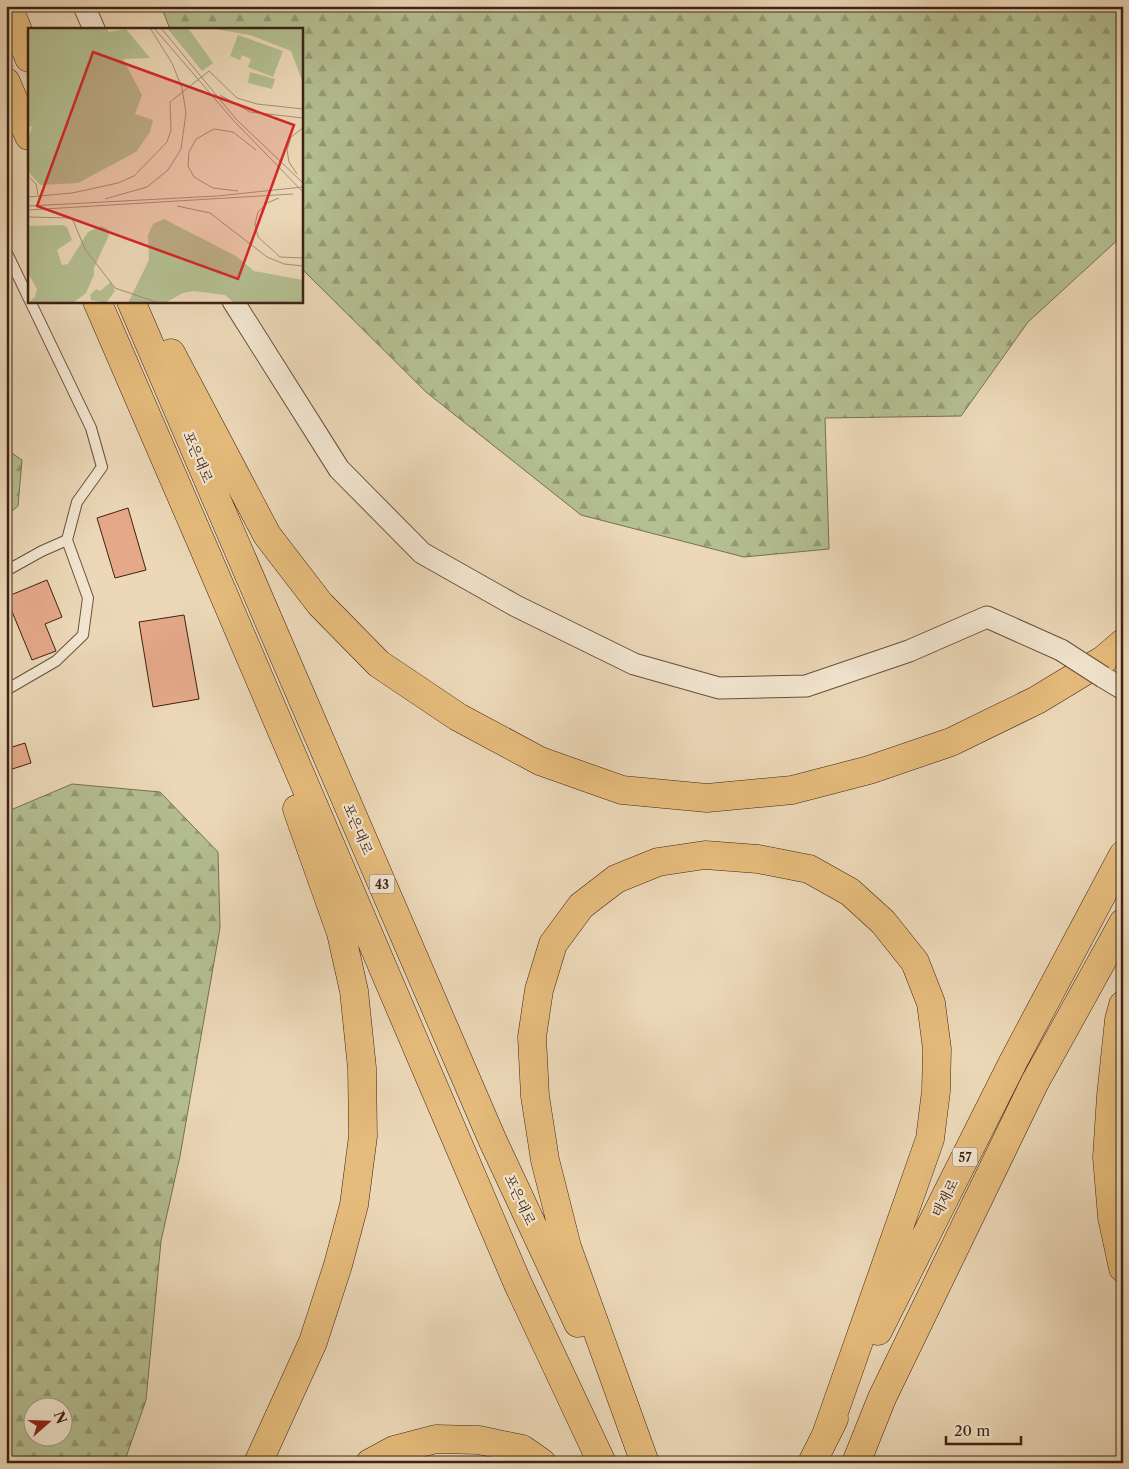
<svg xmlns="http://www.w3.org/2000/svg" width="1129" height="1469" font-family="'Libre Caslon Text','Noto Serif KR',serif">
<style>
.forest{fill:url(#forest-firs);stroke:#787052;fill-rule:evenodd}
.building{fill:#e5a98a;stroke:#3d2213}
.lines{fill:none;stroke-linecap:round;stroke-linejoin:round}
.service-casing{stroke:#69503c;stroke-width:12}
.minor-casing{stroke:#69503c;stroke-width:23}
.trunk-casing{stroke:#3d2213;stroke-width:29}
.service{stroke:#f3e6d1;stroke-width:10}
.minor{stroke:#f3e6d1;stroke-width:21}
.trunk{stroke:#e6bc7c;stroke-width:28}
.minor-bridge-casing{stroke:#69503c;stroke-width:23;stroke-linecap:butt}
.minor-bridge{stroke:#f3e6d1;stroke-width:21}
.labels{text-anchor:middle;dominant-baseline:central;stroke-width:4.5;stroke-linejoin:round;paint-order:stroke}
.shield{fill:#f3e6d1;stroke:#745d4c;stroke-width:1}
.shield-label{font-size:12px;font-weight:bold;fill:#3d2213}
.street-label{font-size:14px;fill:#3d2213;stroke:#f3e6d1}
.inset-road{fill:none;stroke:#a68f76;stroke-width:1}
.view{fill:#d62828;fill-opacity:0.15;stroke:#d62828;stroke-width:2.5}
.inset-edge{fill:none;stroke:#3d2213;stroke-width:2.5}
</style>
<defs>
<pattern id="forest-firs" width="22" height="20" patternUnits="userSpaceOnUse" patternTransform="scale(1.25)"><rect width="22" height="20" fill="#b4bf92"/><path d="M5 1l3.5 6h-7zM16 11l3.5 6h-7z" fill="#949b76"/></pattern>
</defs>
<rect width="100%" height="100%" fill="#ecd8b8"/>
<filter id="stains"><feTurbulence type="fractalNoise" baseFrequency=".004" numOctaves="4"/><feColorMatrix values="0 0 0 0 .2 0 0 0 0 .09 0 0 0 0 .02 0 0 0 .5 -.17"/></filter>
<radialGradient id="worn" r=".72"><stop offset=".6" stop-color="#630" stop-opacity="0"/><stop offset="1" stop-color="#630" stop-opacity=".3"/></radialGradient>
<path class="forest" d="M161,6H1123V235L1028,322L961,416L825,418L829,549L744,557L581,515L426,392L301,268V29H170Z
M6,449L22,460L18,506L6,516Z
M72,784L160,792L218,852L220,928L180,1156L161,1241L146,1400L124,1463H6V812ZM32,1406H62V1436H32Z"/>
<path class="building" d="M128,508L146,570L115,578L97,518Z
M47,580L62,617L45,624L56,651L32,660L6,597Z
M184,615L199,699L153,707L139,622Z
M25,743L31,763L6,771V749Z"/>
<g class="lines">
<g class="service-casing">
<path id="service" d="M6,251L29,299
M6,571L42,551L67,540
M6,690L56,661L83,635L88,598L67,540L77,502L102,467L91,428L30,301"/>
</g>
<g class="minor-casing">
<path id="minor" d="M84,6L94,29
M233,301L339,469L422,553L516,606L634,664L719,688L806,686L909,651L987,617L1061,650
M1103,677L1123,689"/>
</g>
<g class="trunk-casing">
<path id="trunk" d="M8,6L29,58
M6,82L29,136
M97,301L205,551L518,1284L602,1463
M131,301L492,1139L578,1323
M171,353L267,535L320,604L379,664L458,717L540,761L622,790L707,798L792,790L869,770L951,742L1037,700L1103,660L1123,643
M1123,1005L1119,1020L1111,1096L1107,1157L1112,1217L1123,1268
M878,1331L1013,1062L1123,855
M258,1463L313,1342L338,1265L354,1205L363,1136L362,1068L354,991L341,933L297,809
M370,1463L394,1450L436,1439L479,1440L522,1449L542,1463
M645,1463L567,1247L545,1160L535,1096L532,1037L539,990L553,944L581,906L616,879L658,862L705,855L758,859L809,869L850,892L883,922L915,962L931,1003L937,1049L936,1091L930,1139L826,1435
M812,1463L834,1419
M856,1463L882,1398L1035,1082L1123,923"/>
</g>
<use href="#service" class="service"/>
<use href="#minor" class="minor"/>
<use href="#trunk" class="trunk"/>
<g class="minor-bridge-casing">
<path id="minor-bridge" d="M1061,650L1103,677"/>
</g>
<use href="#minor-bridge" class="minor-bridge"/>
</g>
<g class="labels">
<g class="shield">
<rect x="369.5" y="874.5" width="25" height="19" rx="4"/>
<rect x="952.5" y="1147.5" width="25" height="19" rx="4"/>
</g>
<g class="shield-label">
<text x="382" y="884">43</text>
<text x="965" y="1157">57</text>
</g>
<g class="street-label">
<text transform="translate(198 457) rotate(67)">포은대로</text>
<text transform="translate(358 829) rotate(67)">포은대로</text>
<text transform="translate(945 1198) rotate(-63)">태재로</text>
<text transform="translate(520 1200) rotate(65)">포은대로</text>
</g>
</g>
<g transform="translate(28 28)">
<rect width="275" height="275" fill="#ecd8b8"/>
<path d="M0,0H78L81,4L98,1L122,30L95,31L114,67L107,86L125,92L122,104L108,124L50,155L12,157L0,143V111L4,99L0,98ZM139,0H160L185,35L174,43ZM181,0H275V55L263,23L222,7ZM136,191L208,228L226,243L275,252V275H206L197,267L166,263L155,265L137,275H100L121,232L120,207L125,196ZM34,197L39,199L44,212L29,222L34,237L40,236L60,204L73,198L79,201L81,207L66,240V247L58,265L45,275H0L7,269L9,261L0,245V198Z" fill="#b4bf92"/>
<path d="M210,7L255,23L245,49L220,39L223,31L214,27L212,32L202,28ZM222,44L247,51L244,61L220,55ZM83,254L87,263L78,275L63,272L62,267L68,261L72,263Z" fill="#b4bf92"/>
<path class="inset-road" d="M126,0L205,92L275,164M133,0L208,91L275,155M192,67L222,84L275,90M269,146L261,134L259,122L263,109L275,100M0,148L8,156L10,167M210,163L185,160L166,149L160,138L161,124L168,111L186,101L205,104L228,122M0,169L44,165L90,155L106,148L139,114L143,102L142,74L181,43L209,70L229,76L275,81M251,170L239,175L230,184L227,196L230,209L252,229L275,230M77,171L119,159L140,142L153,121L158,85L154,60L144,35L122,0M0,178L189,168L275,159M149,178L182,185L239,229L256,236L275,238M0,182L265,166M0,189L44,190L57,221L87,260L131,275"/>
<path class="view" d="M65,24L266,97L210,251L9,178Z"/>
<rect width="275" height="275" class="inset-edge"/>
</g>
<rect width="1129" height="1469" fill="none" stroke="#ecd8b8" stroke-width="25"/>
<rect x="8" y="8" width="1114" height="1454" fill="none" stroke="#3d2213" stroke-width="2.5"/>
<rect x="12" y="12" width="1104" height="1444" fill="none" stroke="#3d2213"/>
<g transform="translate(48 1422) rotate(70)"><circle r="24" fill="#f3e6d1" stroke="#aa9885"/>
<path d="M0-4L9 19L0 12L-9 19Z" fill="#8f2418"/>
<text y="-8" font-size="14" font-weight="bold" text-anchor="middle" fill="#3d2213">N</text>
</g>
<path d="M946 1436v8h75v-8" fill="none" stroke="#3d2213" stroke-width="2.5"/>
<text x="954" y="1436" font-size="15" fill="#3d2213" stroke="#f3e6d1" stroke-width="4" paint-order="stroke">20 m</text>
<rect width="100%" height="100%" filter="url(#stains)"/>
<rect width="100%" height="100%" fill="url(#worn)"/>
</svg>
